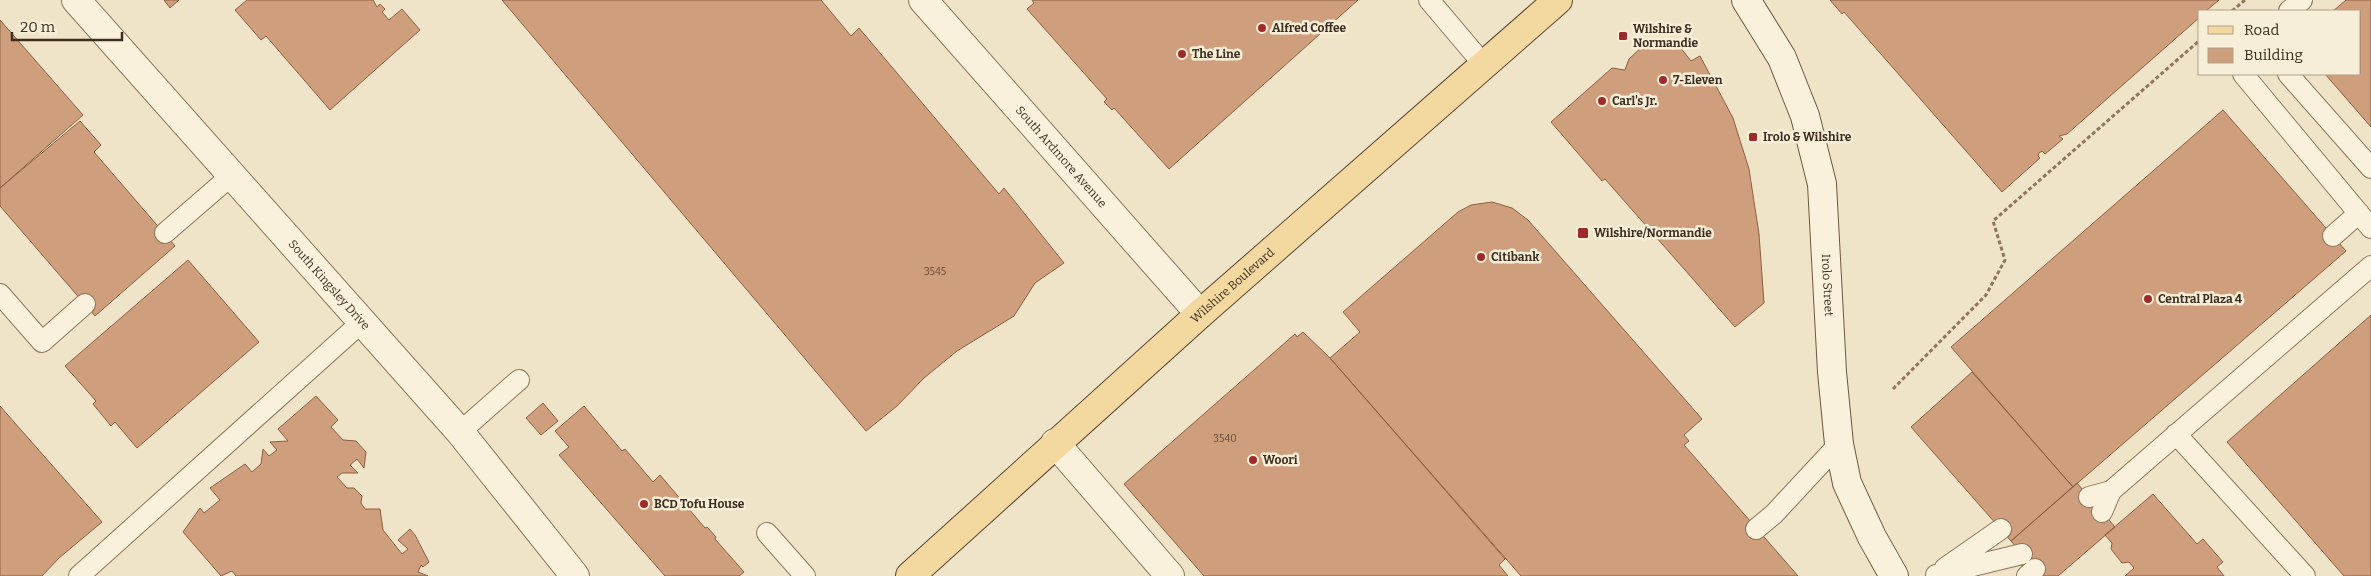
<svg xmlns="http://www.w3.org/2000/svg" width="2371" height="576" font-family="Bitter,serif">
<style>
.building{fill:#cf9f7d;stroke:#8d5f41}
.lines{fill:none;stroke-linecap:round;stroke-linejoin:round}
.service-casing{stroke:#8d765c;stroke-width:22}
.minor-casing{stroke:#8d765c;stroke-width:30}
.secondary-casing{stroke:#6f573f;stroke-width:30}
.primary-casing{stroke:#5b4430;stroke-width:30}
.path{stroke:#8d765c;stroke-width:3;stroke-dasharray:4 2.5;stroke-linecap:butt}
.service{stroke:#faf1dc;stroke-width:20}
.minor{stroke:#faf1dc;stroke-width:28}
.secondary{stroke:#faf1dc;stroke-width:28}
.primary{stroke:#f3d9a0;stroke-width:28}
.poi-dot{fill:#9e2a2b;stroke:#f7eed8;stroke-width:2}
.labels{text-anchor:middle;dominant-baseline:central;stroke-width:5;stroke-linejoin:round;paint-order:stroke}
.number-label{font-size:10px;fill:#624a37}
.poi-label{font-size:12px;font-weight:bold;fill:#3d2e20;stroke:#f7eed8;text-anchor:start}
.street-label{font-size:12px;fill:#3d2e20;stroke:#f7eed8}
</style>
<rect width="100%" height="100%" fill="#f0e4c8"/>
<path class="building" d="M164,0H179L170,8Z
M247,0H373L377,7L380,4L385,9L382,12L389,20L402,9L420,30L330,110L266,36L261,40L235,10Z
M502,0H821L851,36L859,28L999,194L1004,188L1064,263L1035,283L1014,316L957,351L924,378L897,406L866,431Z
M1032,0H1358L1169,169L1114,108L1112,110L1104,102L1107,99L1027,9L1034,3Z
M1830,0H2219L2206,11H2200V17L2067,134L2059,136L2063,139L2045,154L2042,151L2039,153L2038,156L2040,158L2002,192L1844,12L1842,14Z
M2346,0H2371V127L2325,74H2360V11H2333Z
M0,20L83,115L0,188Z
M1662,41L1680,47L1691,61L1700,56L1733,118L1749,169L1759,234L1764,303L1735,327L1605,179L1602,181L1551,122L1612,68L1625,70L1629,59L1644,45Z
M2223,110L2346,251L2073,487L1951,347Z
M80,121L101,145L94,152L175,246L95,316L0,206V188Z
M1492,202L1512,208L1528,220L1702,419L1684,435L1689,441L1684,445L1798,576H1521L1330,358L1360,332L1343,312L1458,212L1471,205Z
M188,260L259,342L137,448L115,422L111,426L93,404L96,401L65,366Z
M2371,315V576H2344L2227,442Z
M1303,332L1330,358L1505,559L1499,565L1508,576H1204L1124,484L1295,334L1297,337Z
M1972,372L2073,487L2011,541L1911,427Z
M316,396L338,420L331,427L343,440L356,441L366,452L364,468L357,459L350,465L358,473H342L337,477L347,488H354L362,496L361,503L365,509H380L383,530L402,554L408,549L398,540L410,529L415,535L429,562L423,567L421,565L418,572L428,576H236L232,571L221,576L183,532L200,508L204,513L220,500L210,488L245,464L252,472L261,464L263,449L269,456L277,450L270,442L288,441L278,429Z
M543,403L558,421L541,435L526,418Z
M0,406L102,522L59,558L42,576H0Z
M584,406L622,451L625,449L653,482L660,475L705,528L707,527L716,537L715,539L744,572L739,576H665L559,455L569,447L555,431Z
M2077,483L2115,527L2058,576H2041L2011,541Z
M2153,494L2197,544L2203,539L2223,562L2217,567L2224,576H2125L2134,568L2129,562L2122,563L2111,549L2112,543L2105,535Z"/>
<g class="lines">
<g class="service-casing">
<path id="service" d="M1429,0L1484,65
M2289,11L2302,0
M2243,74L2371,228
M2288,74L2371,168
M165,233L232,175
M2333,236L2359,213
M0,294L42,342L85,304
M460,432L519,380
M2176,434L2305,576
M2089,497L2111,491L2371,266
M2102,512L2111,491
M1756,529L1774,514L1839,444
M767,533L805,576
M1945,568L2001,529
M1936,575L2022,554
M79,576L362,322
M2027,576L2035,569"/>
</g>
<g class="minor-casing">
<g id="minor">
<path id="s1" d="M76,0L460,432L575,576"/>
<path id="s2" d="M923,0L1200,314"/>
<path d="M1055,443L1170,576"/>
</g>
</g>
<g class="secondary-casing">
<g id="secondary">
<path id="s3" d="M1746,0L1782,58L1805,116L1822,184L1832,372L1839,444L1847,483L1872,537L1894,576"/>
</g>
</g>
<g class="primary-casing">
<g id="primary">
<path id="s4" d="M910,576L1200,314L1558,0"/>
</g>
</g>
<path class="path" d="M2232,11L2245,0
M1893,389L1986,295L2005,260L1993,221L2200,40"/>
<use href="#service" class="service"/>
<use href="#minor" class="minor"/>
<use href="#secondary" class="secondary"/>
<use href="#primary" class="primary"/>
</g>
<g class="poi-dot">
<circle cx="1262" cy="28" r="5"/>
<rect x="1618" y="31" width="10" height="10" rx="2.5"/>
<circle cx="1182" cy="54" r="5"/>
<circle cx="1663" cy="80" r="5"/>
<circle cx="1602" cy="101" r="5"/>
<rect x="1748" y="132" width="10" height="10" rx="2.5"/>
<rect x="1577" y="227" width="12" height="12" rx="2.5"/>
<circle cx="1481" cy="257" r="5"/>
<circle cx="2148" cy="299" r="5"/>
<circle cx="1253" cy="460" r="5"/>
<circle cx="644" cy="504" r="5"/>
</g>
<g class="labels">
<g class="number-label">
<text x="935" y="272">3545</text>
<text x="1225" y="439">3540</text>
</g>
<g class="poi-label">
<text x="1272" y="28">Alfred Coffee</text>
<text x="1633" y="29">Wilshire &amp;<tspan x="1633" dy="14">Normandie</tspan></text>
<text x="1192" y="54">The Line</text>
<text x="1673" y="80">7-Eleven</text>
<text x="1612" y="101">Carl's Jr.</text>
<text x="1763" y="137">Irolo &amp; Wilshire</text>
<text x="1594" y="233">Wilshire/Normandie</text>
<text x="1491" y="257">Citibank</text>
<text x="2158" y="299">Central Plaza 4</text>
<text x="1263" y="460">Woori</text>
<text x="654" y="504">BCD Tofu House</text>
</g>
<g class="street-label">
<text stroke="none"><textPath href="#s2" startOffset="209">South Ardmore Avenue</textPath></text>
<text stroke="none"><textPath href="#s1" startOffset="381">South Kingsley Drive</textPath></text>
<text stroke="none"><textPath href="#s4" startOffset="434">Wilshire Boulevard</textPath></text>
<text stroke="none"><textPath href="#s3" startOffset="302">Irolo Street</textPath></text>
</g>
</g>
<rect x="2198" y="10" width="162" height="65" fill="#f7eed8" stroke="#ada18e"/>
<rect x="2208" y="26" width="25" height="8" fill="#f3d9a0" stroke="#ada18e"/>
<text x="2244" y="35" font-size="15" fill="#3d2e20">Road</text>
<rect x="2208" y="48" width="25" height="15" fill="#cf9f7d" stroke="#ada18e"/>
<text x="2244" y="60" font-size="15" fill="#3d2e20">Building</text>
<path d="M12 32v8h110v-8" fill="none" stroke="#3d2e20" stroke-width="2.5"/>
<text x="20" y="32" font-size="15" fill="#3d2e20" stroke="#f7eed8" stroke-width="4" paint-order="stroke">20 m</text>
</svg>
